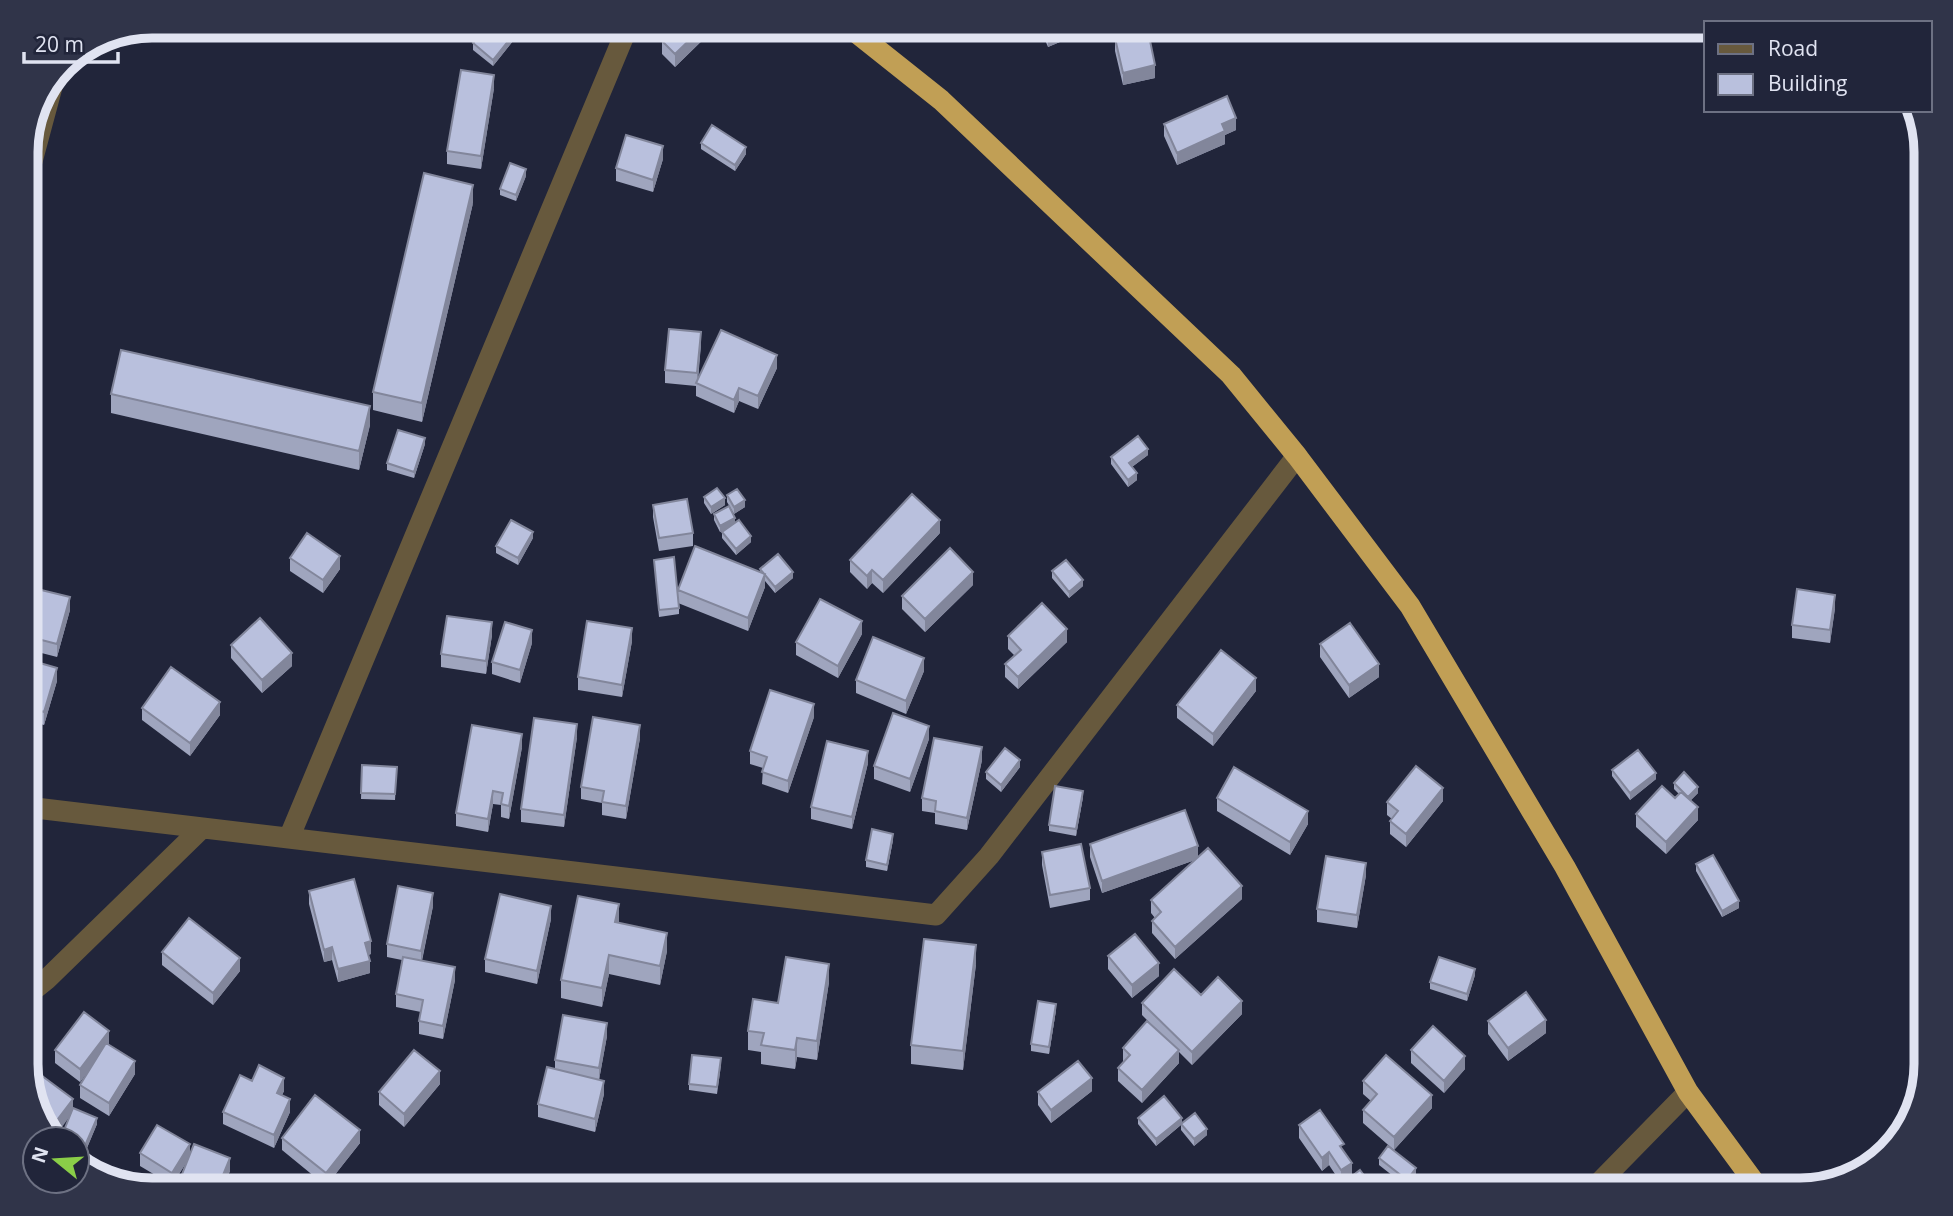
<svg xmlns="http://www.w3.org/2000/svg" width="1953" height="1216" font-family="'Open Sans',sans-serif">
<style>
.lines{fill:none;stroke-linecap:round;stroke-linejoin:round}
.minor{stroke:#67593d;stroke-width:21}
.highway{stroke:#c19f55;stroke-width:21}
.wall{fill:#9fa5be}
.shaded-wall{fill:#82869b}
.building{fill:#b9c0dd;stroke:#82869b;stroke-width:2}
.rim{fill:none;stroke:#e0e3f1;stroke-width:9}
</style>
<rect width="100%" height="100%" fill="#21253a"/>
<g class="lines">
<path class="minor" d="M27,180L52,87
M27,807L936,915L989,856L1297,456
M289,838L628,26
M27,995L47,979L202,828
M1592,1190L1688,1092"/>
<path class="highway" d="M848,26L941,100L1231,375L1297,456L1410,606L1565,867L1688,1092L1760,1190"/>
</g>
<path class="wall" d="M656,26H716V27L675,67L662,54V41L663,40L656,32Z
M1039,26H1072L1074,36L1048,47Z
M517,36L493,66L473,50V43Z
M1115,38L1155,78L1123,85L1115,51Z
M494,88L481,169L447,164V151Z
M1164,124L1236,130L1225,135V144L1177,165L1164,136Z
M701,143L746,154L735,171L701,149Z
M663,159L653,192L616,181V168Z
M526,176L516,201L500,195V189Z
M473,203L422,422L373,410V392Z
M701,344L698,381L777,368L758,409L739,401L734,413L696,396V386L665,383V370Z
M111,394L370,425L359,470L111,413Z
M425,444L414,478L387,470V463Z
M1148,455L1132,467L1137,480L1128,487L1111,464V457Z
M727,495L745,507L734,514L727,502Z
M704,497L725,505L711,514L704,503Z
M653,505L693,533V546L659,551L653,517Z
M714,514L735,522L751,542L736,555L722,538V532L725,530L720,532L714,520Z
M940,533L883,593L872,583L867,589L850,572V560Z
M533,538L518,565L496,553V546Z
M290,558L340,569L323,593L290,571Z
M654,560L679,608V614L659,617Z
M760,569L793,578L775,593L765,581V587L748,631L678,603V590L760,572Z
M1052,571L1083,586L1069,598L1052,578Z
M973,585L925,632L902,609V596Z
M1835,608L1830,643L1792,638V625Z
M70,610L57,657L26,649V628Z
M862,634L838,678L796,655V642Z
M492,635L486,674L441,667V654Z
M1008,636L1067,642L1018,689L1005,677V664L1015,656L1008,649Z
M1927,640V696L1912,692V679Z
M632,641L622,697L578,690V677Z
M532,643L520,683L492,674V662Z
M1320,644L1379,677L1349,698L1320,657Z
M231,645L292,666L262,693L231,658Z
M26,659L57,681L44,725L26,720Z
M924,671L906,714L856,693V680Z
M1256,691L1213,746L1177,718V705Z
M142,708L220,715L190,756L142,720Z
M814,717L788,793L762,784L763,768L750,764V751Z
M577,737L564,827L521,822V809Z
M640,738L626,819L602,815V803L581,799V787Z
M929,739L910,792L874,779V766Z
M522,747L509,819L501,817V805L493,804L488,832L456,826V813Z
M982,760L967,830L935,824V813L922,811V798Z
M868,763L852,829L811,819V807Z
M362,765L397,767L395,800L361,799Z
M1020,767L1001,792L986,779V772Z
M1612,770L1656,779L1630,800L1612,776Z
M1674,783L1698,793L1690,801L1698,820L1666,854L1636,827V814L1675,798L1679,794L1674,789Z
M1083,797L1076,836L1049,831V825Z
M1217,798L1308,824L1290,855L1217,811Z
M1443,801L1406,847L1390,834V821L1392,819L1387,815V802Z
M893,840L887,871L866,867V860Z
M1090,844L1198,857L1242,899L1175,959L1152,933V921L1155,918L1151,913V900L1195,860L1102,893L1090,857Z
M1042,852L1090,888V900L1050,908L1042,865Z
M1696,864L1739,908L1722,917L1696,871Z
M1366,875L1357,928L1317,922V909Z
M309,891L371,954L368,955L370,973L338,982L332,960L324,962L309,904Z
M433,906L422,961L455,980L443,1039L419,1034V1021L421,1012L396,1007V994L402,960L387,957V944Z
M551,919L537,984L485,972V959Z
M619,923L667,951L660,985L609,974L602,1007L561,998V980Z
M162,952L240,971L213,1005L162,965Z
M1108,956L1159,976L1132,998L1108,969Z
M976,964L963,1070L911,1064V1045Z
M1475,975L1467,1001L1430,989V982Z
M829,982L817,1060L797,1057L795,1069L761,1064V1052L748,1050V1031L778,1003Z
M1201,995L1242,1014L1192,1065L1179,1052V1063L1142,1103L1118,1081V1068L1124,1062L1123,1061V1048L1149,1022L1142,1015V1003Z
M1056,1010L1049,1054L1031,1051V1044Z
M1488,1021L1546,1033L1508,1061L1488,1034Z
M607,1036L599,1080L604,1094L595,1132L538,1117V1104L555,1069V1060Z
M108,1044L135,1074L109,1116L80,1098V1085L89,1070L80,1082L55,1063V1050Z
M1411,1050L1465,1069L1444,1093L1411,1063Z
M721,1065L717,1094L689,1090V1084Z
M252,1081L284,1091L282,1095L290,1112L274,1148L223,1124V1112Z
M1363,1081L1432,1108L1394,1150L1363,1123V1110L1371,1101L1363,1094Z
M440,1084L404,1127L379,1105V1092Z
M1092,1091L1051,1123L1038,1105V1092Z
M73,1108L97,1124L84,1155L77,1152V1139Z
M1138,1118L1182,1124L1207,1135L1194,1146L1181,1130V1125L1156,1146L1138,1124Z
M1299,1125L1344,1151L1352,1176L1341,1183L1329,1165L1322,1171L1299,1138Z
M282,1138L360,1143L326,1186L282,1150Z
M140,1153L190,1154L230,1171L222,1190H179V1182L186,1163L172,1185L140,1166Z
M1379,1158L1416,1175L1407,1187L1379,1165Z"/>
<path class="shaded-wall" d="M704,26L716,27L675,67V54Z
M1074,29V36L1048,47V41Z
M517,30V36L493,66V60Z
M1155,65V78L1123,85V73Z
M494,75V88L481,169V156Z
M1236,118V130L1225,135V144L1177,165V153L1222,124Z
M663,146V159L653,192V180Z
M746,147V154L735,171V165Z
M526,169V176L516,201V195Z
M473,185V203L422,422V403Z
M701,332V344L697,386V373Z
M777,355V368L758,409V396Z
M739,388V401L734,413V400Z
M370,406V425L359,470V451Z
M425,438V444L414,478V472Z
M1148,449V455L1129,469V463Z
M1137,473V480L1128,487V480Z
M725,498V505L711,514V507Z
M745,500V507L734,514V507Z
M735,518V525L720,532V526Z
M940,520V533L883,593V580Z
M533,532V538L518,565V558Z
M751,536V542L736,555V549Z
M340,556V569L323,593V580Z
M872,570V583L867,589V576Z
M793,572V578L775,593V587Z
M973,572V585L925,632V619Z
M765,574V587L748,631V618Z
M1083,580V586L1069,598V592Z
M1835,595V608L1830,643V630Z
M70,597V610L57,657V644Z
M862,621V634L838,678V666Z
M492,622V635L486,674V661Z
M632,628V641L622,697V685Z
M1067,629V642L1018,689V677Z
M532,630V643L520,683V670Z
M292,653V666L262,693V680Z
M924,658V671L906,714V701Z
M1379,664V677L1349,698V685Z
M57,668V681L44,725V712Z
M1256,678V691L1213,746V734Z
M220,702V715L190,756V743Z
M814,704V717L788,793V781Z
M577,724V737L564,827V815Z
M640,725V738L626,819V806Z
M929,726V739L910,792V779Z
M522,734V747L509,819V806Z
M982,747V760L967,830V818Z
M868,751V763L852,829V817Z
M1020,760V767L1001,792V785Z
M1656,773V779L1630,800V793Z
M1698,787V793L1688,803V797Z
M1443,788V801L1406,847V834Z
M493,791V804L488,832V819Z
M1083,791V797L1076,836V829Z
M1698,807V820L1666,854V842Z
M1308,811V824L1290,855V842Z
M893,834V840L887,871V865Z
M1198,846V859L1102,893V881Z
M1366,863V875L1357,928V915Z
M1242,886V899L1175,959V947Z
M433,893V906L421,964V951Z
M1739,901V908L1722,917V911Z
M619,904V923L615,922Z
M551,906V919L537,984V971Z
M667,933V951L660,985V966Z
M371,941V954L365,956V943Z
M976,945V964L963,1070V1051Z
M332,947V960L324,962V950Z
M609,955V974L602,1007V988Z
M240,958V971L213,1005V993Z
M370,961V973L338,982V969Z
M1159,963V976L1132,998V985Z
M829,964V982L817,1060V1041Z
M455,967V980L443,1039V1026Z
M1475,969V975L1467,1001V994Z
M1242,1001V1014L1192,1065V1052Z
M1056,1004V1010L1049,1054V1047Z
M1546,1020V1033L1508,1061V1048Z
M607,1023V1036L599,1080V1068Z
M109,1031V1044L80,1082V1069Z
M797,1038V1057L795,1069V1050Z
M1179,1050V1063L1142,1103V1090Z
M1465,1056V1069L1444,1093V1081Z
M135,1061V1074L109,1116V1103Z
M440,1071V1084L404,1127V1114Z
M284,1078V1091L277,1106V1093Z
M1092,1078V1091L1051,1123V1110Z
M604,1081V1094L595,1132V1119Z
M1432,1095V1108L1394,1150V1137Z
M73,1099V1112L54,1138L48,1132Z
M290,1099V1112L274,1148V1135Z
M97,1118V1124L84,1155V1148Z
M1182,1118V1124L1156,1146V1139Z
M1207,1129V1135L1194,1146V1139Z
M360,1130V1143L326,1186V1173Z
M190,1144V1157L172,1185V1173Z
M1329,1152V1165L1322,1171V1158Z
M230,1158V1171L222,1190H217Z
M1352,1163V1176L1341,1183V1170Z
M1416,1168V1175L1407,1187V1180Z"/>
<path class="building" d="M487,26H513L517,30L493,60L473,43Z
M662,26H704L675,54L662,41L669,33Z
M1041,26H1072L1074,29L1048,41Z
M1148,31L1155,65L1123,73L1115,38Z
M461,70L494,75L481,156L447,151Z
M1227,96L1236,118L1222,124L1225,131L1177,153L1164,124Z
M712,125L746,147L735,165L701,143Z
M626,135L663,146L653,180L616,168Z
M510,163L526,169L516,195L500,189Z
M424,173L473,185L422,403L373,392Z
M669,329L701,332L697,373L665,370Z
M721,330L777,355L758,396L739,388L734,400L696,383Z
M121,350L370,406L359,451L111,394Z
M398,430L425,438L414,472L387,463Z
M1138,436L1148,449L1129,463L1137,473L1128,480L1111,457Z
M717,488L725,498L711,507L704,497Z
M737,489L745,500L734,507L727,495Z
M912,494L940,520L883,580L872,570L867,576L850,560Z
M687,499L693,533L659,538L653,505Z
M729,506L735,518L720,526L714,514Z
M511,520L533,532L518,558L496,546Z
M739,520L751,536L736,549L722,532Z
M307,533L340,556L323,580L290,558Z
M695,546L765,574L748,618L678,590Z
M950,548L973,572L925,619L902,596Z
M778,554L793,572L775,587L760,569Z
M674,557L679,608L659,610L654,560Z
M1066,560L1083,580L1069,592L1052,571Z
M37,589L70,597L57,644L26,636V628Z
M1797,589L1835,595L1830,630L1792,625Z
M820,599L862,621L838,666L796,642Z
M1042,603L1067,629L1018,677L1005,664L1021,650L1008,636Z
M447,616L492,622L486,661L441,654Z
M260,618L292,653L262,680L231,645Z
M587,621L632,628L622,685L578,677Z
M505,622L532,630L520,670L492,662Z
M1350,623L1379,664L1349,685L1320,644Z
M873,637L924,658L906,701L856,680Z
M1925,639L1927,640V683L1912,679Z
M1221,650L1256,678L1213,734L1177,705Z
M26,659L57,668L44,712L26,707Z
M171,667L220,702L190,743L142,708Z
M770,690L814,704L788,781L762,772L767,757L750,751Z
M893,713L929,726L910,779L874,766Z
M593,717L640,725L626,806L602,802L604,791L581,787Z
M534,718L577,724L564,815L521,809Z
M472,725L522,734L509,806L501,804L503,793L493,791L488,819L456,813Z
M934,738L982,747L967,818L935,811L936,801L922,798Z
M827,741L868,751L852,817L811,807Z
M1005,748L1020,760L1001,785L986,772Z
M1638,750L1656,773L1630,793L1612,770Z
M362,765L397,767L395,794L361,793Z
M1416,766L1443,788L1406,834L1390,821L1398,811L1387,802Z
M1234,767L1308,811L1290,842L1217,798Z
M1684,772L1698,787L1688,797L1674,783Z
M1055,786L1083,791L1076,829L1049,825Z
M1662,786L1675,798L1681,792L1698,807L1666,842L1636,814Z
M1185,810L1198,846L1102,881L1090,844Z
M872,829L893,834L887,865L866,860Z
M1081,844L1090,888L1050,895L1042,852Z
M1208,848L1242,886L1175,947L1152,921L1161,912L1151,900Z
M1713,855L1739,901L1722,911L1696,864Z
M1326,856L1366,863L1357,915L1317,909Z
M354,879L371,941L365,943L370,961L338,969L332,947L324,950L309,891Z
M398,886L433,893L421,951L387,944Z
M500,894L551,906L537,971L485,959Z
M578,896L619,904L615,922L667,933L660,966L609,955L602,988L561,980Z
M189,918L240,958L213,993L162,952Z
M1135,934L1159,963L1132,985L1108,956Z
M924,939L976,945L963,1051L911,1045Z
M403,957L455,967L443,1026L419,1021L423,1000L396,994Z
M786,957L829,964L817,1041L797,1038L795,1050L761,1045L764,1033L748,1031L753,999L778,1003Z
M1439,957L1475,969L1467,994L1430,982Z
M1174,969L1201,995L1218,977L1242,1001L1192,1052L1142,1003Z
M1526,992L1546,1020L1508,1048L1488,1021Z
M1038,1001L1056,1004L1049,1047L1031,1044Z
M84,1012L109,1031L80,1069L55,1050Z
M563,1015L607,1023L599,1068L555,1060Z
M1147,1021L1179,1050L1142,1090L1118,1068L1130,1055L1123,1048Z
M1433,1026L1465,1056L1444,1081L1411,1050Z
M106,1043L135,1061L109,1103L80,1085Z
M414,1050L440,1071L404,1114L379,1092Z
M692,1055L721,1058L717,1087L689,1084Z
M1386,1055L1432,1095L1394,1137L1363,1110L1377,1094L1363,1081Z
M1078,1061L1092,1078L1051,1110L1038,1092Z
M26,1064L73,1099L48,1132L43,1126L26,1071Z
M259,1065L284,1078L277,1093L290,1099L274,1135L223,1112L240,1075L252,1081Z
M547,1067L604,1081L595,1119L538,1104Z
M315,1095L360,1130L326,1173L282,1138Z
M1164,1096L1182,1118L1156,1139L1138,1118Z
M73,1108L97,1118L84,1148L77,1145V1139L61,1138Z
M1320,1110L1344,1144L1340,1146L1352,1163L1341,1170L1329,1152L1322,1158L1299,1125Z
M1195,1113L1207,1129L1194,1139L1181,1124Z
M157,1125L190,1144L172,1173L140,1153Z
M194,1144L230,1158L217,1190H198L179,1182Z
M1388,1146L1416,1168L1407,1180L1379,1158Z
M1360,1170L1375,1190H1334Z
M273,1184L285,1190H270Z"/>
<path d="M0 0H1953V1216H0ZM152 38H1800A114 114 0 0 1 1914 152V1064A114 114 0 0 1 1800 1178H152A114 114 0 0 1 38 1064V152A114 114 0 0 1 152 38Z" fill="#303449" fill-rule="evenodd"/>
<path class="rim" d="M152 38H1800A114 114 0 0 1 1914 152V1064A114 114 0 0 1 1800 1178H152A114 114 0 0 1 38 1064V152A114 114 0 0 1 152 38Z"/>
<rect x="1704" y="21" width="228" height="91" fill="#21253a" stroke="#6d7183" stroke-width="2"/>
<rect x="1718" y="44" width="35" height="10" fill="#67593d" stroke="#6d7183" stroke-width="2"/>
<text x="1768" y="56" font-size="21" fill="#e0e3f1">Road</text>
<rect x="1718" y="74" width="35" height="21" fill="#b9c0dd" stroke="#6d7183" stroke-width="2"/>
<text x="1768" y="91" font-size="21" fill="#e0e3f1">Building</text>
<g transform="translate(56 1160) rotate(288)"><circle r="33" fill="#21253a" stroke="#6d7183" stroke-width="2"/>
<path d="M0-5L12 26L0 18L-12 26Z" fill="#8ace48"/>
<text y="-10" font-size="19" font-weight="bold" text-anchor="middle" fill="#e0e3f1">N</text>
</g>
<path d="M24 52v10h94v-10" fill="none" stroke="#e0e3f1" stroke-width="3.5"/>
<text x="35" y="52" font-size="21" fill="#e0e3f1" stroke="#21253a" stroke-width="5" paint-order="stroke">20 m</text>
</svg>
